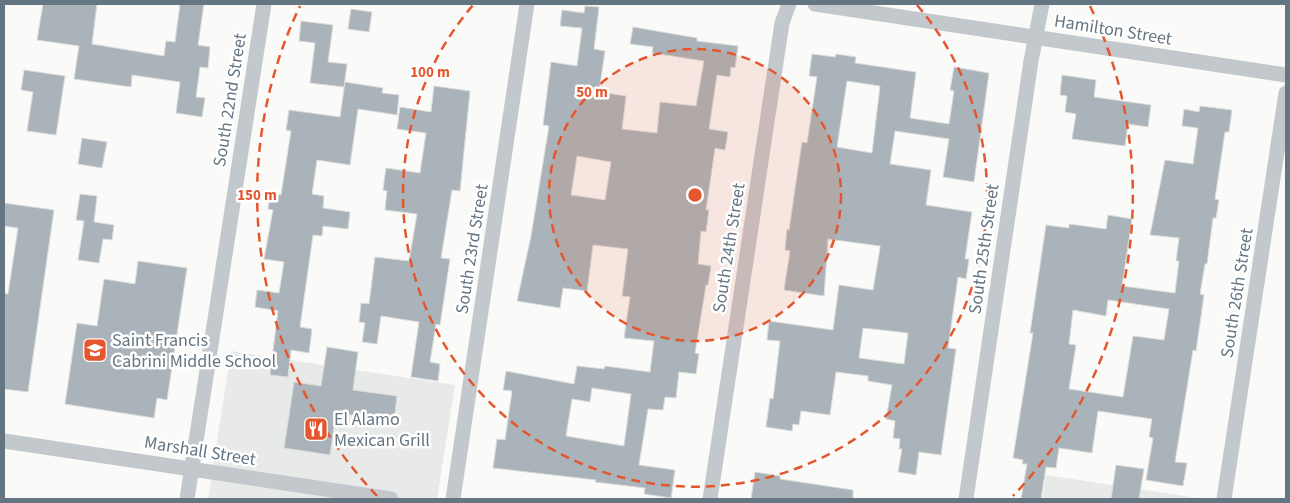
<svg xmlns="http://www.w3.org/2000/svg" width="1290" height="503" font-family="'Source Sans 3',sans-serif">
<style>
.built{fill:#e8e9e9}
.building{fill:#aab3b9;stroke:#dcdcda;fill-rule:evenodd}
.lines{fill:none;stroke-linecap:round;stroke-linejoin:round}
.street{stroke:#c3c8cc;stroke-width:15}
.ring{fill:none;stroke:#e4572e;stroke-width:2.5;stroke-dasharray:9 6}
.labels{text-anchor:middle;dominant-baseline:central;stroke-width:5;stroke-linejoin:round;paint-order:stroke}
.street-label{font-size:18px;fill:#657683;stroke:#fff}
.poi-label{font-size:18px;fill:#657683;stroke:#fff;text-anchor:start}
.centre{fill:#e4572e;stroke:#fff;stroke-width:2.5}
.ring-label{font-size:15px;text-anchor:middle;font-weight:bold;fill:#e4572e;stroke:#fff;stroke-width:5;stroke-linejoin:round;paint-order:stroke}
</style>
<rect width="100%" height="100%" fill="#fafaf8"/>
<path class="built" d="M231,351L455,385L437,499H208Z
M1046,475L1205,499H1042Z"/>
<path class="building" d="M43,4H97L92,44L164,56L166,41L175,42L180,4H204L198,45L210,47L208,68L200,67L196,97L205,98L202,117L176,113L180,82L132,75L131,87L74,79L79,46L37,40Z
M585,6L599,7L594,49L605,51L599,92L626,96L622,129L657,133L660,102L696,106L704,61L652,53L653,47L630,44L633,27L697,38V41L738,46L735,68L731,67L730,77L717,75L709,129L728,132L725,150L715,148L706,210H709L706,232L701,231L698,264L711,266L708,285H706L695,353L699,354L696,374L679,372L676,398L665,397L663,410L648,409L639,465L675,470L671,498L644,494L645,488L595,482L596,480L493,468L497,439L505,440L512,391L503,390L506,371L574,384L577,366L604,369L605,366L650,372L654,341L624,338L630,297L622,296L628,249L593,245L587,291L563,288L560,308L517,301L531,236L549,126L543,125L551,62L577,66L582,28L560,26L562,10L584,13ZM577,156L611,162L605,200L571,195ZM592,388L631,394L624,446L566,436L572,399L590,402Z
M351,9L372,12L369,32L348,29Z
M301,21L333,25L328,62L347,64L344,87L310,83L315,43L299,41Z
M812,54L835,57L836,54L856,57L855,63L916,72L910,118L949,124L954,91L950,90L954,67L989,73L974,182L943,177L949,139L895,131L890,164L931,170L926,205L972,212L965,259H969L966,279L958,277L948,348L956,349L941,455L919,452L916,475L898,472L902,449H899L900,439L893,438L895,421L886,419L892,385L868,381V376L836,372L830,415L801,411L799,425L793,424L792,431L766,427L770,398L773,399L780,341L767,340L769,321L833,330L839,285L873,290L880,248V246L828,239L824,296L784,290L790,251L785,250L787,229L789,230L802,142L807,143L817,77L809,76ZM847,81L880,86L872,153L837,147ZM863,328L908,333L904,364L859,358Z
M24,70L65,76L56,135L27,131L33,92L21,90Z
M1062,75L1096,80L1094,97L1151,105L1148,127L1128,124L1125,146L1072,139L1076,114L1065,112L1067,96L1060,95Z
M345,82L383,88L382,93L399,95L397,115L358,109L350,165L317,160L312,194L324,196L323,208L350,212L348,229L323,226L322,236L313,235L300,327L312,329L309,353L291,350L288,377L270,375L278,311L255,307L257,290L279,293L284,262L264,259L273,210L268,209L270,194L281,195L291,131L286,130L289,110L340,117Z
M434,86L470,91L460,191L452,190L441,258L450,259L440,325L436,324L430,362L440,364L438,381L411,377L419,322L381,316L377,344L362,342L365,323L359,322L361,303L369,304L375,257L409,261L417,214L385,210L387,191L383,190L386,168L420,173L426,133L397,129L400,107L431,112Z
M1200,106L1232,110L1229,132H1225L1216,192L1215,199L1219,200L1216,218H1213L1207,264H1205L1200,294L1204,295L1196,351L1193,350L1175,462L1187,463L1183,486L1146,480L1153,438L1149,437L1152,419L1098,411L1092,453L1059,448L1056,468L1046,467L1041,499H1021L1027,464H1022L1023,460L1013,458L1033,333H1030L1046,225L1069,228V224L1106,229L1108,215L1132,219L1122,286L1175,293L1179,261H1176L1179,238L1150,235L1165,160L1193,164L1198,128L1182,126L1184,109L1199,112ZM1108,300L1169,309L1164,340L1133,336L1123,397L1069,389L1076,345L1069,344L1073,310L1106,316Z
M82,138L107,142L102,168L78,164Z
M80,194L97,196L94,222L114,225L112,240L103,239L99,263L78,260L84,221L76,220Z
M4,203L54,210L28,392L4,389V293L8,294L18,228L4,226Z
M138,261L187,268L167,400L157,398L154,418L65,404L77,323L97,326L104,279L135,284Z
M327,347L358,352L353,390L397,396L394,421L336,413L330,455L284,448L294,382L321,386Z
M1116,465L1144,469L1139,499H1111Z
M755,472L780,476V479L853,490V499H751Z"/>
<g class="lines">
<path class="street" d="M815,4L1286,75
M4,441L391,499
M187,499L264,4
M453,499L527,4
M710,499L782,23L789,4
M966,499L1031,61L1042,4
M1224,499L1286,93"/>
</g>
<circle cx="695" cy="195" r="146" fill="#e4572e" fill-opacity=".12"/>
<g class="ring">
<circle cx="695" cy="195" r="146"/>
<path d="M917 5A292 292 0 1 1 473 5"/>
<path d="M377 496A438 438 0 0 1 300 6M1090 6A438 438 0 0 1 1013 496"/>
</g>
<defs>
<g id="school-square" transform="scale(1.25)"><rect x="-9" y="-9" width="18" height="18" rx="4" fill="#e4572e" stroke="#fff"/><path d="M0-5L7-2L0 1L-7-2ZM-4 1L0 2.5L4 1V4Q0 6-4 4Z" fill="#fff"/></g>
<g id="restaurant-square" transform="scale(1.25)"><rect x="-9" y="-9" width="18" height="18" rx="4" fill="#e4572e" stroke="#fff"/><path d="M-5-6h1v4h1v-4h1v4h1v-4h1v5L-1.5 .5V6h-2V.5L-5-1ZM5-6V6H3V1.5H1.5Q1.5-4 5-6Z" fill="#fff"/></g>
</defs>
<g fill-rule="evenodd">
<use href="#school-square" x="95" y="350"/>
<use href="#restaurant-square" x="316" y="429"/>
</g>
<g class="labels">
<g class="street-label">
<text transform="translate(1113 30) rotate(9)">Hamilton Street</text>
<text transform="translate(230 100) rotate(-81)">South 22nd Street</text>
<text transform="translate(729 248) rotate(-81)">South 24th Street</text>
<text transform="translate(472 249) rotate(-81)">South 23rd Street</text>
<text transform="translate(984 249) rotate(-82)">South 25th Street</text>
<text transform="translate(1237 293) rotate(-81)">South 26th Street</text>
<text transform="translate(200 451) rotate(9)">Marshall Street</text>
</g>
<g class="poi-label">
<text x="112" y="340">Saint Francis<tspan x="112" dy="21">Cabrini Middle School</tspan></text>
<text x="334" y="419">El Alamo<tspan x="334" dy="21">Mexican Grill</tspan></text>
</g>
</g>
<circle cx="695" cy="195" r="8" class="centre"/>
<g class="ring-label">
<text x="430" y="77">100 m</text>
<text x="592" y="97">50 m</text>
<text x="257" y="200">150 m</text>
</g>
<rect width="1290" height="503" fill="none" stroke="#657683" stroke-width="10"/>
</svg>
